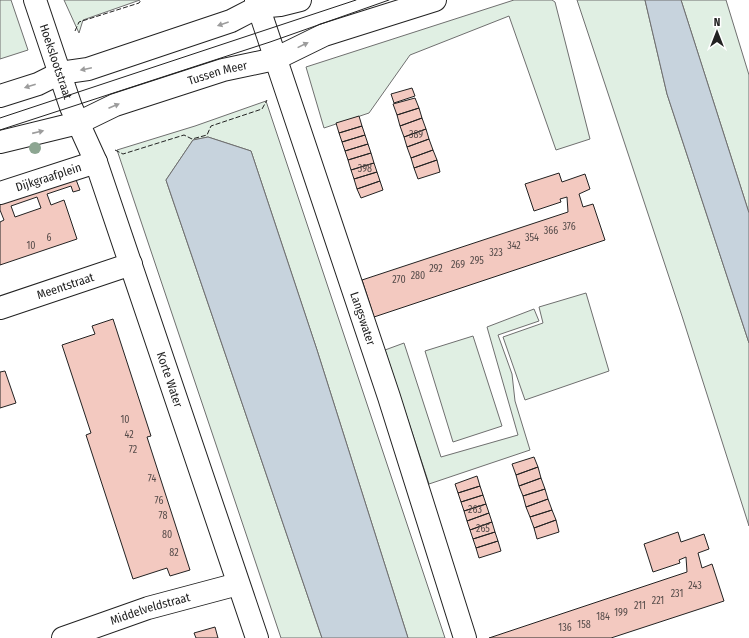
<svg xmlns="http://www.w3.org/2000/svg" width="749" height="638" font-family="'Fira Sans Condensed',sans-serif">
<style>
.green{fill:#e0efe3;stroke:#6f6f6f}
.water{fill:#c7d3dd;stroke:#6f6f6f}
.building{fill:#f3c9c0;stroke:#222;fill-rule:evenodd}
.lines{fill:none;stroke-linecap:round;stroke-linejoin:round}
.minor-casing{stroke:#222;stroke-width:24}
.minor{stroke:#fff;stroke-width:22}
.tram{stroke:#222;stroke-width:1}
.fence{stroke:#222;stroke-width:1;stroke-dasharray:5 2;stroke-linecap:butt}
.tree{fill:#8da692}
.oneway{fill:#9c9c9c}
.labels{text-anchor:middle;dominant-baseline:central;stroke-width:3;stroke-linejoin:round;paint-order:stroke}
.number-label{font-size:10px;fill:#564c4a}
.street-label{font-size:12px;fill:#222;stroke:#fff}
</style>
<rect width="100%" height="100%" fill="#fff"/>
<path class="green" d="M0,0H11L28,50L0,59Z
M64,0H140L83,20L79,33Z
M514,0H552L555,2L590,139L556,150L509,16L410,55L369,113L324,128L306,67Z
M577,0H645L667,94L749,343V526L682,316Z
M681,0H726L749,75V213Z
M266,101L445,638H408L317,350L251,151L208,137L193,140L166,180L322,638H281L117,150L195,126Z
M586,293L609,371L525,400L503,337L543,323L539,307Z
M534,309L539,321L498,335L512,374L515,401L530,450L429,484L385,350L404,343L441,457L518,435L487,327Z
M473,336L502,426L453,442L425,351Z"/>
<path class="water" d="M645,0H681L749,213V343L667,94Z
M208,137L251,151L317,350L408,638H322L166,180L193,140Z"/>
<path class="building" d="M412,88L415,96L394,103L391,94Z
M415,98L419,108L397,115L393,104Z
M419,108L422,118L400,126L397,115Z
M359,116L362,126L339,133L336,123Z
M422,118L426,129L404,137L400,126Z
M362,126L365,135L342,142L339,133Z
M426,129L429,139L407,147L404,137Z
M365,135L368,144L345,151L342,142Z
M429,139L433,150L411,158L407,147Z
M368,144L371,153L348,160L345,151Z
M433,150L437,160L414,168L411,158Z
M371,153L374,163L351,170L348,160Z
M437,160L440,172L418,179L414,168Z
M374,163L377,172L354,179L351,170Z
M377,172L380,181L357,189L354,179Z
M559,173L562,182L585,174L590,189L579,194L583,207L593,204L605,240L374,317L362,280L568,212L567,197L560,199L561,202L534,211L525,184Z
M75,177L80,190L73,192L71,186L47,194L51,205L64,200L77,239L0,265V222L4,220L0,210V202ZM37,197L41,208L15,217L11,206Z
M380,181L383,190L361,198L357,189Z
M113,319L151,436L147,437L190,570L170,576L167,568L133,579L86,435L91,433L62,345L95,334L92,326Z
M5,371L16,403L0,408V372Z
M534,457L538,467L516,475L512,464Z
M538,467L541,478L519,486L516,475Z
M477,476L480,486L458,493L455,484Z
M541,478L545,489L523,496L519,486Z
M480,486L483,495L461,502L458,493Z
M545,489L548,499L526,507L523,496Z
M483,495L486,504L464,511L461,502Z
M548,499L552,510L530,517L526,507Z
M486,504L489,513L467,521L464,511Z
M552,510L556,520L534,528L530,517Z
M489,513L492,522L470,530L467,521Z
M556,520L559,532L537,539L534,528Z
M492,522L495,532L473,539L470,530Z
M495,532L498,541L476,548L473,539Z
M678,532L681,542L704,534L709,549L698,553L702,568L712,564L724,601L611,638H489L687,572L686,557L679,560L680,563L653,572L644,544Z
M498,541L501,551L479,558L476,548Z
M215,627L218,638H196L194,633Z"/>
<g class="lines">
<g class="minor-casing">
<g id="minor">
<path id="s1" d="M35,0L71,107L96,162L257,638"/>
<path id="s2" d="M256,0L389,397L465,638"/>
<path d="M0,96L38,84L60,73L88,69L231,21L258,7L280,5L300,0"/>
<path id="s3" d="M0,142L78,123L115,105L223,70L275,59L324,35L435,0"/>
<path id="s4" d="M0,193L96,162"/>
<path id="s5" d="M0,308L131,264"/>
<path id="s6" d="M63,638L148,608L238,584"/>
</g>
</g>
<use href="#minor" class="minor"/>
<path class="tram" d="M0,118L356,0
M0,130L270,42L389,0"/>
<path class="fence" d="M75,31L79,22L139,3L141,0
M115,150L123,154L184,135L192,139L207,135L211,126L262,109L267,100"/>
</g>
<circle class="tree" cx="35" cy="148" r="6"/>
<defs><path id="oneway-solid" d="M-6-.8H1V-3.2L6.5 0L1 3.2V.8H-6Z"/></defs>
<g class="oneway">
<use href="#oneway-solid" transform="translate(223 24) rotate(161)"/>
<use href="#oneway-solid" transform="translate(303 45) rotate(-26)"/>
<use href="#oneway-solid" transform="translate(86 69) rotate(168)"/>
<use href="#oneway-solid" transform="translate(30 86) rotate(162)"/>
<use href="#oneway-solid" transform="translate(114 106) rotate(-23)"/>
<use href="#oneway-solid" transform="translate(38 132) rotate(-13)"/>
</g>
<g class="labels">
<g class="number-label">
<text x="416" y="135">389</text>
<text x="365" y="169">398</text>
<text x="569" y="227">376</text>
<text x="551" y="231">366</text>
<text x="49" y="238">6</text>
<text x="532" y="238">354</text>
<text x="31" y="246">10</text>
<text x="514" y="246">342</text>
<text x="496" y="253">323</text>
<text x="477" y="261">295</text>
<text x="458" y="265">269</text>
<text x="436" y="269">292</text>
<text x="418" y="276">280</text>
<text x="399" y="280">270</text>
<text x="125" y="420">10</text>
<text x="129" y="435">42</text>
<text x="133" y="450">72</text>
<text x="152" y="479">74</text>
<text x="159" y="501">76</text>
<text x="475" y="510">263</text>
<text x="163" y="516">78</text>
<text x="483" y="529">265</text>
<text x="167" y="535">80</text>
<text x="174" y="553">82</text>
<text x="695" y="586">243</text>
<text x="677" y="594">231</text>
<text x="658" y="601">221</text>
<text x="640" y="606">211</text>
<text x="621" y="613">199</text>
<text x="603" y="617">184</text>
<text x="584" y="625">158</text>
<text x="565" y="628">136</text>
</g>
<g class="street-label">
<text stroke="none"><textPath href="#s1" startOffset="65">Hoekslootstraat</textPath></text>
<text stroke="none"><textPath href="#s3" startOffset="229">Tussen Meer</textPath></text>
<text stroke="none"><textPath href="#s4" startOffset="51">Dijkgraafplein</textPath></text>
<text stroke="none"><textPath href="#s5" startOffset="69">Meentstraat</textPath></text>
<text stroke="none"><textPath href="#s2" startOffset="336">Langswater</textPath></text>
<text stroke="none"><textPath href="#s1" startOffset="403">Korte Water</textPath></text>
<text stroke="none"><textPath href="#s6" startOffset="92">Middelveldstraat</textPath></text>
</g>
</g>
<g transform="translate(717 32)" stroke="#ffffff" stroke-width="3" paint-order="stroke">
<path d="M0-3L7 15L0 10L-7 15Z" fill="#222222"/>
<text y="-6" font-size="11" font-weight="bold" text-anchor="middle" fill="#222222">N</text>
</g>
</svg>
